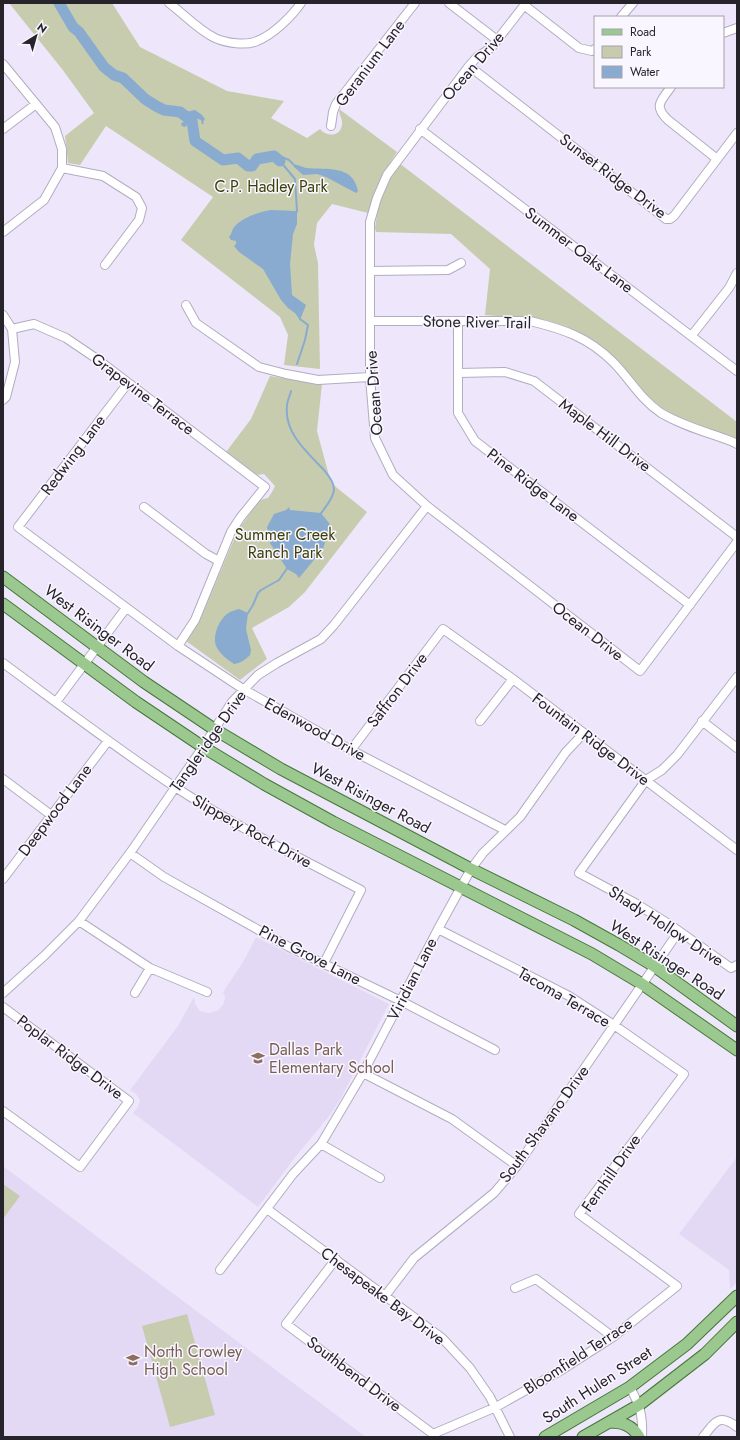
<svg xmlns="http://www.w3.org/2000/svg" width="740" height="1440" font-family="Jost,sans-serif">
<style>
.built{fill:#e3d9f5}
.green{fill:#c7ccae}
.water{fill:#88abcf}
.lines{fill:none;stroke-linecap:round;stroke-linejoin:round}
.stream{stroke:#88abcf;stroke-width:2}
.river{stroke:#88abcf;stroke-width:11}
.minor-casing{stroke:#b3acc0;stroke-width:10}
.major-casing{stroke:#46773a;stroke-width:13}
.minor{stroke:#fff;stroke-width:8}
.major{stroke:#9ac88e;stroke-width:11}
.labels{text-anchor:middle;dominant-baseline:central;stroke-width:3;stroke-linejoin:round;paint-order:stroke}
.street-label{font-size:16px;fill:#26232b;stroke:#f9f6ff}
.park-label{font-size:16px;fill:#3a4005;stroke:#f9f6ff}
.education-label{font-size:16px;fill:#785e54;stroke:#f9f6ff;text-anchor:start}
</style>
<rect width="100%" height="100%" fill="#eee7fb"/>
<path class="built" d="M256,937L389,1004L341,1098L330,1115L296,1156L258,1207L133,1113L138,1107L140,1100L136,1094L130,1090L178,1026L194,997L195,1004L200,1011L209,1013L217,1011L223,1005L225,997L223,992L243,962Z
M737,1157V1282L730,1289L729,1270L679,1234Z
M3,1166L159,1283L366,1437H3Z"/>
<path class="green" d="M9,3H112L140,47L227,91L284,101L271,118L307,138L320,129C327,137 340,137 342,125C343,119 339,115 339,109L397,152C384,171 376,191 368,213L332,204L317,223L314,245L318,263L320,369L284,365L288,335L280,317L181,240L213,197L106,126L80,165L68,163L65,136L94,113L62,69Z
M399,163L737,422V440L685,421L670,413L651,400L580,334L565,326L546,320L485,315L490,269L451,234L376,232L375,228L379,202L393,173Z
M270,376L322,384L317,431L331,483L367,512L305,592L289,607L252,628L267,659L240,680L186,641L200,620L238,530L260,500L268,498L272,492L275,486L264,474L256,475L226,452L251,419Z
M3,1184L20,1196L3,1219Z
M187,1314L215,1415L170,1427L142,1326Z"/>
<path class="water" d="M195,110L202,115L205,119L203,122L204,124H202L201,120L195,118L193,121L195,125V130L191,123H189L185,127L182,126L181,123L187,121L184,115L186,112Z
M294,164C298,165 302,167 306,168C326,170 353,164 358,191L356,193L326,177L317,174L303,175L293,166Z
M271,210L297,211V224L293,234L290,264L292,295L306,305L300,320L295,313L288,308L281,300L263,269L239,252L234,246L236,244V241L231,240L229,237C232,234 232,229 235,226C244,217 259,212 271,210Z
M289,507L290,510L321,513L329,523L332,531L327,536L323,549L299,578L296,574L287,569L270,543L267,527L274,514L286,510Z
M239,609L248,613L246,629L251,650L250,655C245,660 241,663 234,664C228,660 219,653 216,646C212,635 220,617 230,612C232,611 236,610 239,609Z"/>
<g class="lines">
<path class="stream" d="M278,158L282,157L289,160L293,164
M280,161L295,179L297,211L296,213
M297,364L305,340L308,325L300,319
M291,391C290,396 287,401 287,406C284,433 307,452 324,470C328,475 334,482 334,489C334,498 324,509 319,516
M248,613L253,605L258,593L261,590L279,580L288,567"/>
<path class="river" d="M59,3L73,27L79,32L104,67L114,75L123,78L145,99L156,106L164,110L180,112L192,121L195,141L223,160L238,158L248,166H252L257,159L274,156L280,161"/>
<g class="minor-casing">
<path id="minor" d="M169,3C184,14 198,30 215,38C226,43 246,46 257,41C273,35 292,16 301,3
M449,3L497,40
M526,3L491,48L477,57L469,66L387,175L377,198L370,222V377L375,438L393,475L427,506L640,671L737,542
M524,5L579,48L592,51L595,49
M621,17L633,3
M723,33L737,28
M3,64L55,127L62,149V168L44,200L3,232
M469,66L666,219H670L674,216L737,133
M671,87C661,101 653,106 668,120L717,159
M331,126L333,112L336,104L415,3
M3,129L36,104
M420,129L737,371
M62,168L103,176L136,197L142,208L139,220L105,265
M370,271L448,270L461,263
M186,305L196,323L259,367L286,374L318,380L370,377
M3,315L12,329L15,362L6,397L3,400
M370,321H530C563,329 588,337 613,362C630,379 640,399 661,413C678,423 696,429 714,435C722,438 730,440 737,444
M458,321V413L475,441L690,605
M12,329L34,324L66,338L97,359L265,487L240,518L231,532L195,620L178,646
M692,335L729,288L737,273
M458,373L505,372L534,381L737,537
M128,383L18,527L178,646L243,689L351,750L505,830
M144,507L206,554L219,561
M3,663C60,705 116,748 175,787C235,826 298,857 361,890L324,963
M737,677L677,755L662,770L646,780L579,873L635,903L672,926L731,968L737,965
M56,702L126,608
M480,721L513,679
M702,721L737,748
M351,750L443,629L513,679L737,850
M3,779L51,815
M130,853L164,877L289,947L401,1001L495,1050
M3,879L108,741
M79,921L150,968L207,992
M3,993L45,955L79,921L130,853L203,747L232,702L258,675L277,663L321,639L334,625L427,506
M135,993L150,968
M3,1007L129,1101L80,1167L3,1111
M363,1073L452,1119L517,1166
M321,1144L380,1178
M267,1209L442,1338L470,1368L490,1397L510,1437
M336,1259L286,1324L433,1434L496,1407L560,1371L613,1337L677,1286L579,1214L684,1074L614,1025L569,996L438,929
M220,1270L293,1174L321,1144L363,1073L438,929L471,869L483,853L520,817L566,752L584,733
M515,1288L536,1279L613,1337
M385,1296L414,1258L494,1193L517,1166L679,931
M630,1387C640,1406 643,1415 642,1437
M703,1437C715,1422 719,1413 737,1427"/>
</g>
<g class="major-casing">
<path id="major" d="M3,577L144,682L214,729L281,769L471,869L574,920L619,945L654,966L737,1026
M3,604L136,702L203,747L264,784L333,822L592,954L642,984L737,1050
M609,1422C622,1422 632,1425 639,1437
M545,1437L630,1387L687,1344L737,1296
M583,1437L639,1405L705,1354L737,1322"/>
</g>
<use href="#minor" class="minor"/>
<use href="#major" class="major"/>
</g>
<defs>
<g id="school-bare" transform="scale(1.08)"><path d="M0-5L7-2L0 1L-7-2ZM-4 1L0 2.5L4 1V4Q0 6-4 4Z" fill="#8d6e63" stroke="#f9f6ff" stroke-width="2.5" paint-order="stroke"/></g>
</defs>
<g fill-rule="evenodd">
<use href="#school-bare" x="258" y="1058"/>
<use href="#school-bare" x="133" y="1360"/>
</g>
<g class="labels">
<g class="street-label">
<text transform="translate(370 63) rotate(-53)">Geranium Lane</text>
<text transform="translate(473 66) rotate(-49)">Ocean Drive</text>
<text transform="translate(613 176) rotate(37)">Sunset Ridge Drive</text>
<text transform="translate(579 250) rotate(37)">Summer Oaks Lane</text>
<text transform="translate(477 322) rotate(1)">Stone River Trail</text>
<text transform="translate(374 393) rotate(-94)">Ocean Drive</text>
<text transform="translate(143 394) rotate(37)">Grapevine Terrace</text>
<text transform="translate(605 435) rotate(37)">Maple Hill Drive</text>
<text transform="translate(73 455) rotate(-53)">Redwing Lane</text>
<text transform="translate(533 485) rotate(37)">Pine Ridge Lane</text>
<text transform="translate(99 628) rotate(37)">West Risinger Road</text>
<text transform="translate(588 631) rotate(38)">Ocean Drive</text>
<text transform="translate(397 690) rotate(-53)">Saffron Drive</text>
<text transform="translate(315 729) rotate(29)">Edenwood Drive</text>
<text transform="translate(591 739) rotate(37)">Fountain Ridge Drive</text>
<text transform="translate(208 741) rotate(-55)">Tangleridge Drive</text>
<text transform="translate(371 798) rotate(28)">West Risinger Road</text>
<text transform="translate(55 810) rotate(-53)">Deepwood Lane</text>
<text transform="translate(252 831) rotate(29)">Slippery Rock Drive</text>
<text transform="translate(666 926) rotate(33)">Shady Hollow Drive</text>
<text transform="translate(310 955) rotate(27)">Pine Grove Lane</text>
<text transform="translate(667 960) rotate(33)">West Risinger Road</text>
<text transform="translate(412 979) rotate(-63)">Viridian Lane</text>
<text transform="translate(564 997) rotate(30)">Tacoma Terrace</text>
<text transform="translate(70 1057) rotate(37)">Poplar Ridge Drive</text>
<text transform="translate(544 1124) rotate(-54)">South Shavano Drive</text>
<text transform="translate(611 1173) rotate(-55)">Fernhill Drive</text>
<text transform="translate(383 1296) rotate(37)">Chesapeake Bay Drive</text>
<text transform="translate(578 1356) rotate(-33)">Bloomfield Terrace</text>
<text transform="translate(354 1374) rotate(37)">Southbend Drive</text>
<text transform="translate(597 1385) rotate(-33)">South Hulen Street</text>
</g>
<g class="park-label">
<text x="271" y="186">C.P. Hadley Park</text>
<text x="285" y="534">Summer Creek<tspan x="285" dy="18">Ranch Park</tspan></text>
</g>
<g class="education-label">
<text x="269" y="1049">Dallas Park<tspan x="269" dy="18">Elementary School</tspan></text>
<text x="144" y="1351">North Crowley<tspan x="144" dy="18">High School</tspan></text>
</g>
</g>
<rect width="740" height="1440" fill="none" stroke="#26232b" stroke-width="8"/>
<rect x="594" y="16" width="130" height="72" fill="#f9f6ff" stroke="#a5a2aa"/>
<rect x="602" y="29" width="20" height="6" fill="#9ac88e" stroke="#a5a2aa"/>
<text x="630" y="36" font-size="12" fill="#26232b">Road</text>
<rect x="602" y="46" width="20" height="12" fill="#c7ccae" stroke="#a5a2aa"/>
<text x="630" y="56" font-size="12" fill="#26232b">Park</text>
<rect x="602" y="66" width="20" height="12" fill="#88abcf" stroke="#a5a2aa"/>
<text x="630" y="76" font-size="12" fill="#26232b">Water</text>
<g transform="translate(36 36) rotate(37)" stroke="#f9f6ff" stroke-width="3" paint-order="stroke">
<path d="M0-3L7 15L0 10L-7 15Z" fill="#26232b"/>
<text y="-6" font-size="11" font-weight="bold" text-anchor="middle" fill="#26232b">N</text>
</g>
</svg>
